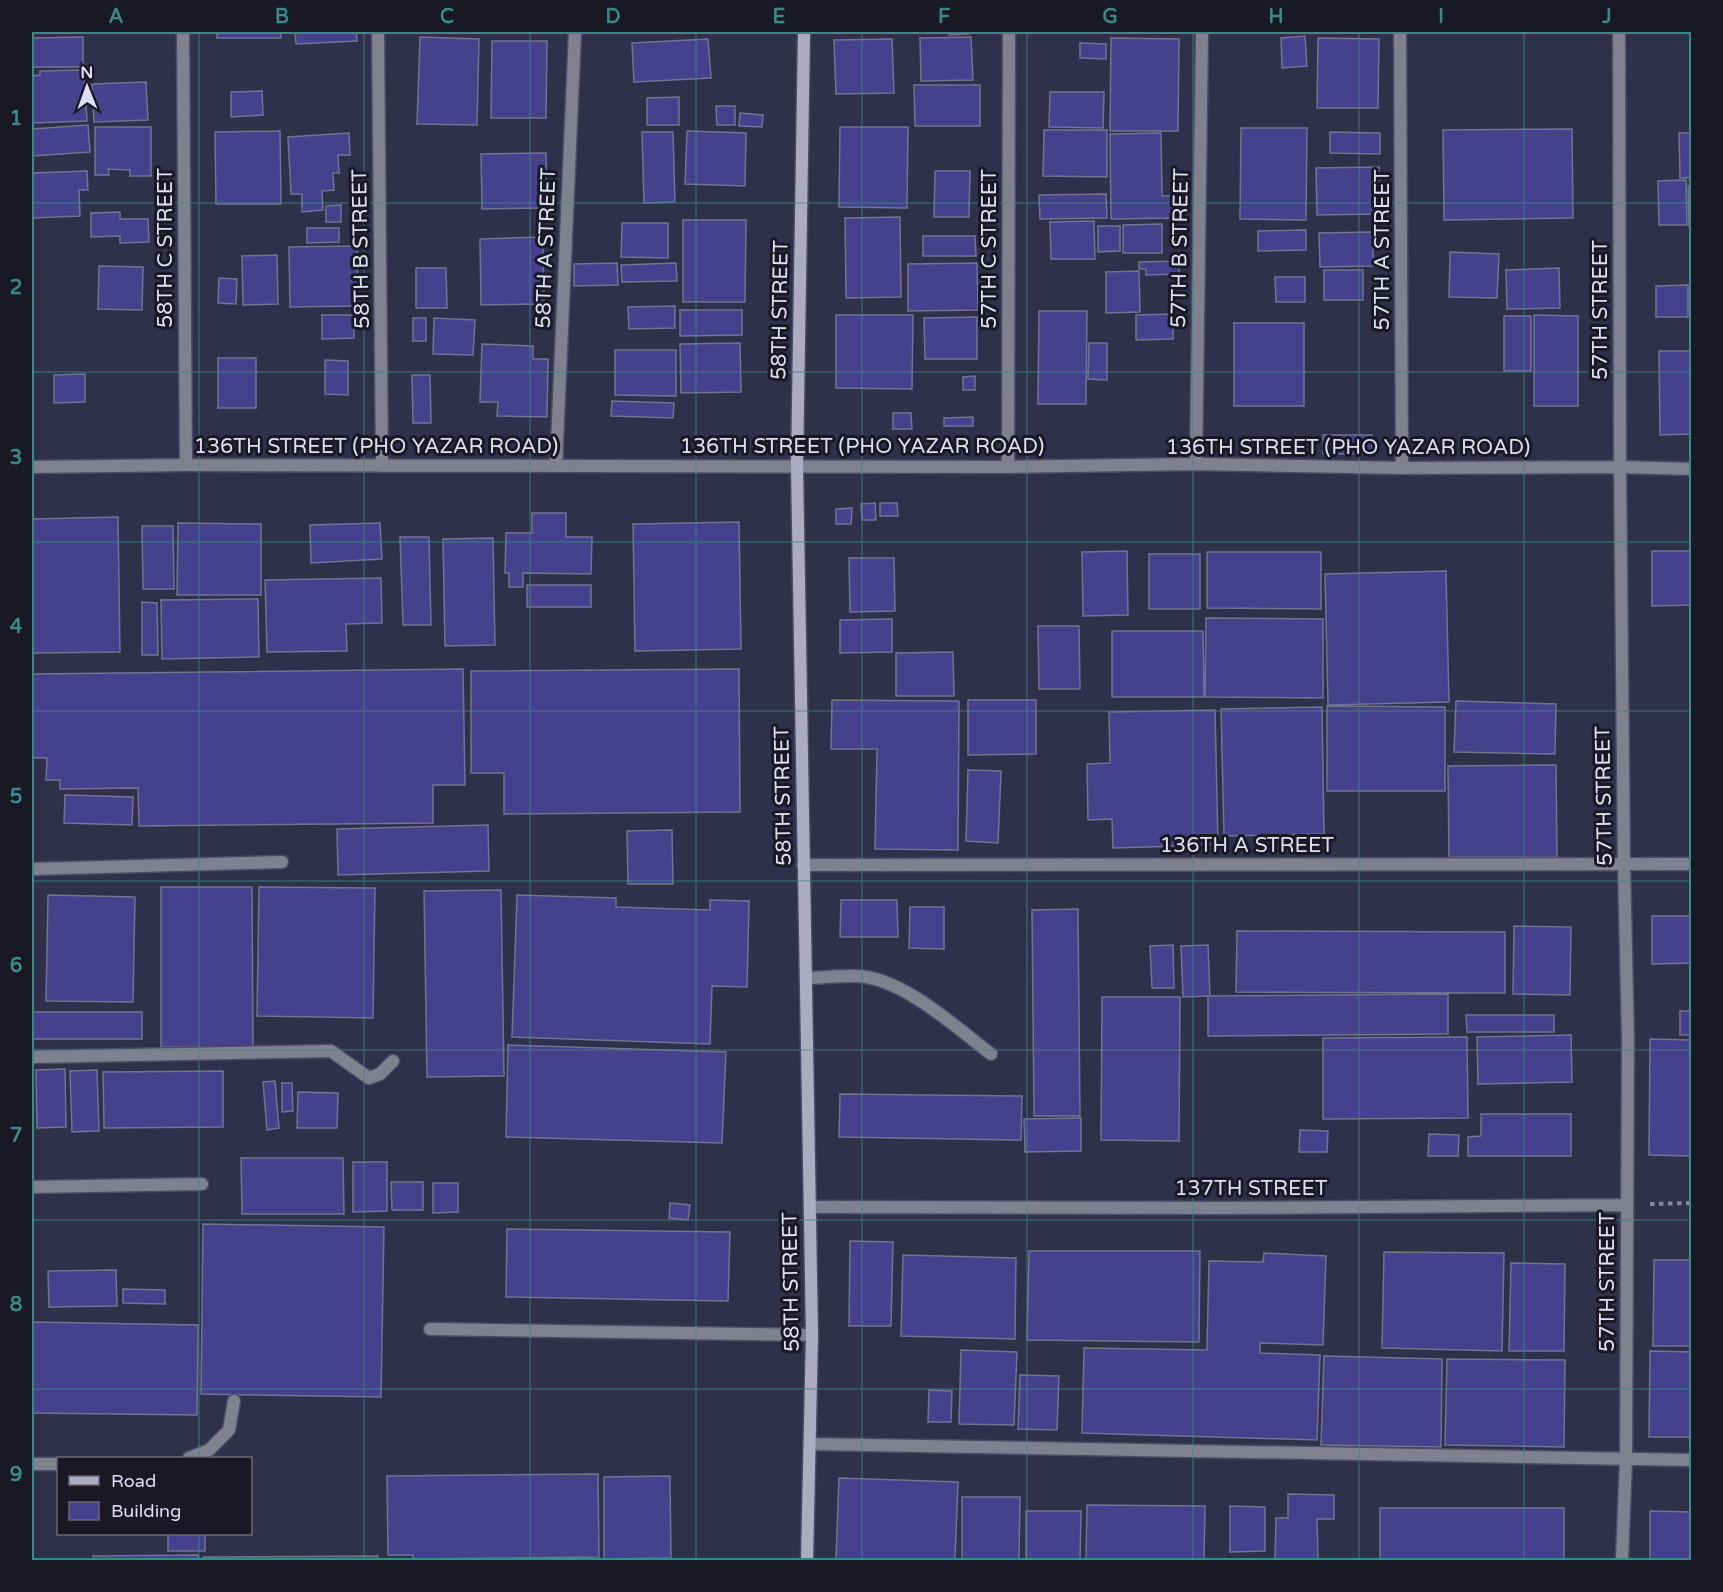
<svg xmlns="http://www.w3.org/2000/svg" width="1723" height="1592" font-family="'Varela Round',sans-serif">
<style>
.building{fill:#46418d;stroke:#727391;stroke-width:1.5}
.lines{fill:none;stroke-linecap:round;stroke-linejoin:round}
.lane-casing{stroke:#4b4c65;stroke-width:15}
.street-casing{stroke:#4b4c65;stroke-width:15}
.secondary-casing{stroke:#4b4c65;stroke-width:15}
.path{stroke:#86879c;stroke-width:4;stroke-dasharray:4.5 4.5;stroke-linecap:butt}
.lane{stroke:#80818e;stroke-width:12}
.street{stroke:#80818e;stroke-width:12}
.secondary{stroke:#abacc2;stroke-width:12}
.grid{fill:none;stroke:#388b88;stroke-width:1.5;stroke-opacity:0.55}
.labels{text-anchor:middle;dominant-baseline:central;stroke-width:6;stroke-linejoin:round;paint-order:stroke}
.street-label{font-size:21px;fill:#dedff0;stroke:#191925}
.neatline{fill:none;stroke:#388b88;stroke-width:2}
.grid-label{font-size:20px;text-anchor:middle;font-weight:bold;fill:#388b88}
</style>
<rect width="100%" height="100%" fill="#2f304a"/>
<path class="building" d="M217,32H281V38H217Z
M295,32H356L357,41L296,44Z
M949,32H969V34L949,35Z
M1305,36L1307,66L1282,68L1281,38Z
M83,37V67H32V38Z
M420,37L479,39L477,125L417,124Z
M971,37L973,80L921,81L920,38Z
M1111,38L1179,39L1178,131H1110Z
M1318,38L1379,39L1378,108H1317Z
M708,39L711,78L634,82L632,43Z
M892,39L894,93L836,94L834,40Z
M492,41H547L546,118H491Z
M1080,43L1106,44V59L1080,58Z
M84,70L87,121L32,123V76L40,75V71Z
M146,82L148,120L94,122L92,84Z
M914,85H980V126H915Z
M262,91L263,115L231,117V92Z
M1050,92H1104L1103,128L1049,127Z
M679,97V125H647V98Z
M716,106H735V125H717Z
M740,113L763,115L762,127L739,126Z
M88,125L90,152L32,156V129Z
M95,127H151V176H130V170L108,169L109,175H95Z
M840,127H908L907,208L839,207Z
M1241,128H1307L1306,220L1240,219Z
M1572,129L1573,218L1444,220L1443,130Z
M1044,130H1107V177L1043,176Z
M280,131L281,204H216L215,132Z
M687,131L746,133L745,186L685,184Z
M642,132H673L675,202L644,203Z
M1330,132L1380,133V154L1330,153Z
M349,133L350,155H338L339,173H333L334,190L322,191L323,210L302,212V194H291L288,137Z
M1161,133L1162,196L1179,195V218L1111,219L1110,134Z
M1679,133H1692V178H1680Z
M546,153L547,208L482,209L481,154Z
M1379,167V214L1317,215L1316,168Z
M87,171L88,190H79L80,216L32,218V173Z
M935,171H970L969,217H934Z
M1686,180L1687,225H1659L1658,181Z
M1688,186H1692V226H1689Z
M1106,194L1107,218L1040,219L1039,195Z
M341,205V222H326V206Z
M120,212V219H148L149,242L120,243V236L91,237V213Z
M900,217L901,297L846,298L845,218Z
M683,220H746L745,302H683Z
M1094,221L1095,259H1051L1050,222Z
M622,223H668V258L621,257Z
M1162,224V253H1123V225Z
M1098,226H1120V251L1098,252Z
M307,228H339V242L307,243Z
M1306,230V250L1258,251V231Z
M1373,232V266L1320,267L1319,233Z
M923,236H975L976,256H923Z
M543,237L544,304L481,305L480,239Z
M357,246L358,306L290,307L289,247Z
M1450,252L1499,254L1497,298L1449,297Z
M277,255L278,304L243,305L242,256Z
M1179,261V274L1146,275V269H1139V262Z
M617,263L618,285L574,286V264Z
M676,263L677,281L622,282L621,265Z
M977,263L978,310L908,311V264Z
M99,266L143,267L142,310L98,309Z
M416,268H446L447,308H416Z
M1559,268L1560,308L1507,309L1506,270Z
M1324,270H1363V300H1324Z
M1139,271L1140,312L1106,313V272Z
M1275,277H1305V302H1276Z
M219,278L237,279L236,304L218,303Z
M1688,285V317H1656V286Z
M675,306V328L629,329L628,307Z
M680,310H742V335L680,336Z
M1039,311H1087L1086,404H1038Z
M1173,314V339L1136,340V315Z
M322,315H354V338L322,339Z
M836,315H913L912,389L836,388Z
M1534,315L1578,316V406H1534Z
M1504,316H1531V371H1504Z
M977,317V359H925L924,318Z
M413,318H426V341H413Z
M434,318L475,320L473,355L433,354Z
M1234,323H1304V406H1234Z
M740,343L741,392L681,393L680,344Z
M1089,343H1107V380L1088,379Z
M482,344L533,346V359H548L547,417L497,416L498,402H480Z
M615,350H676V396L615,395Z
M1659,351H1692V434L1660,435Z
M218,358H256V408H218Z
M325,360L348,361V395L325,394Z
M85,374V402L54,403V375Z
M412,375H430L431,423H413Z
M975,376V390H963V377Z
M612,401L674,403L673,418L611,416Z
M893,413H911L912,429H893Z
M973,417V426H944V418Z
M1323,435H1372V454H1323Z
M875,503L876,520H862L861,504Z
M880,503H897L898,516H880Z
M852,508L851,524H836V509Z
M532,513H566V537H592L591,574L523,573V587H509V573H505L506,533H532Z
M118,517L120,652L32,653V519Z
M739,522L741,649L635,651L633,524Z
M178,523L261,524V595H177Z
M380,523L382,559L311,563L310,525Z
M142,526H173L174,589H143Z
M400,537H429L431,625H403Z
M493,538L495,645L445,646L443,539Z
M1127,551L1128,615L1083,616L1082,552Z
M1652,551H1692V605L1652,606Z
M1207,552H1321V609L1207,608Z
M1149,554H1200V609H1149Z
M849,558H894L895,611L850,612Z
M1446,571L1449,702L1328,705L1325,574Z
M381,578L382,623L346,624L347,651L267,652L265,580Z
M527,585H591V607H527Z
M258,599L259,657L162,659L161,600Z
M142,602L157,603L158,655H142Z
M1206,618L1323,619V698L1205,697Z
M892,619V652L840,653V620Z
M1038,626H1079L1080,689H1039Z
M1112,631H1203L1204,697H1112Z
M953,652L954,696H896V653Z
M463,669L465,785H433V823L139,826L138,788L60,789V780H46L47,758H32V674Z
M739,669L740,812L504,814V773H471V671Z
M832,700L959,701L958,850L875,849L877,749H831Z
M968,700H1036V754L968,755Z
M1456,701L1556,704L1555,754L1454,752Z
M1327,706L1445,707V791H1327Z
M1322,707L1324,834L1224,836L1221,709Z
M1215,710L1218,845L1113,848L1112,819L1088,820L1087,764L1110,763L1109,712Z
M1556,765L1557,857H1449L1448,766Z
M968,770L1001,771L998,843L966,841Z
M65,795L133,797L132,825L64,823Z
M488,825L489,871L338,875L337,829Z
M672,830L673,884H628L627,831Z
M161,887H252L253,1047H161Z
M259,887L375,888L373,1018L257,1016Z
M501,890L504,1076L427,1077L424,891Z
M48,895L135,897L133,1002L46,1001Z
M517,895L616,898V907L710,910V900L749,901L747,987L712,986L710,1044L512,1037Z
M841,900H897L898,937H840Z
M910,907H944V949L909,948Z
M1078,909L1080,1116H1034L1032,910Z
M1652,916H1692V963L1652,964Z
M1514,926L1571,927L1570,995L1513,994Z
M1237,931L1505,932V993L1236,992Z
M1173,945L1174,988H1152L1150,946Z
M1208,945L1210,996L1183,997L1181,946Z
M1448,994V1034L1208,1036V996Z
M1102,997H1180L1179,1141L1101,1140Z
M1680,1011H1692V1035H1680Z
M32,1012H142V1039H32Z
M1466,1015H1554V1032H1467Z
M1571,1035L1572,1082L1478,1084L1477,1037Z
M1467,1037L1468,1118L1323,1119V1038Z
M1650,1039L1692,1040V1156L1649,1155Z
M508,1045L726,1052L722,1143L506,1137Z
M65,1069L66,1127L37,1128L36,1070Z
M97,1070L99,1131L72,1132L70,1071Z
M223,1071V1127L104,1128L103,1072Z
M275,1081L279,1128L267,1130L263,1082Z
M282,1083H292L293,1111L282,1112Z
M298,1092L338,1093L337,1128H297Z
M840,1094L1022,1096L1021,1140L839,1137Z
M1481,1114H1571V1156H1468V1137L1481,1136Z
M1081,1118V1151L1025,1152L1024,1119Z
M1300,1130L1328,1131L1327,1152H1299Z
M1429,1134L1459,1135L1458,1156H1428Z
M241,1158H343L344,1214H242Z
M353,1162H387V1211L353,1212Z
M391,1182H423V1210H392Z
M433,1183H458V1212L433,1213Z
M670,1203L690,1205L688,1220L669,1218Z
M203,1224L384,1227L381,1397L201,1394Z
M507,1229L730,1232L728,1301L506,1297Z
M850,1241L893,1242L891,1326H849Z
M1029,1251H1200L1199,1342L1027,1340Z
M1384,1252L1504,1253L1502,1351L1382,1348Z
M1264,1253L1326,1256L1323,1345L1260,1343V1353L1320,1355L1317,1440L1082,1433L1084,1348L1207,1350L1209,1261L1263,1262Z
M903,1255L1016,1258L1015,1339L901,1336Z
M1654,1260H1692V1346H1653Z
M1511,1263L1565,1264L1564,1351H1509Z
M116,1270L117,1306L49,1307L48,1271Z
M123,1289L165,1290V1304L123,1303Z
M32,1322L198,1325L197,1415L32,1413Z
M961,1350L1017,1352L1014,1425L959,1424Z
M1650,1351L1692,1352V1437H1649Z
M1324,1356L1442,1359L1441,1447L1321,1445Z
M1447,1359L1565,1360L1564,1447L1445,1445Z
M1020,1375L1059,1376L1057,1430L1018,1429Z
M929,1390L952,1391L951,1422H928Z
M598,1474L599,1557L413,1559V1555H388L387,1476Z
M670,1476L671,1558L604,1559V1477Z
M839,1478L958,1482L955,1560H836Z
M1288,1494L1334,1495V1519H1317L1318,1560H1275L1276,1518H1288Z
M962,1497H1020L1019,1560H962Z
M1087,1505L1205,1506L1204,1560H1086Z
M1230,1506L1265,1507V1551L1230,1552Z
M1380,1508H1564V1560H1380Z
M1026,1511H1081L1080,1560H1026Z
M1650,1511L1692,1512V1560H1650Z
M168,1534H205V1551H168Z
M198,1555V1560H93V1556Z
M378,1556V1560H203V1557Z"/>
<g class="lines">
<g class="lane-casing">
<path id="lane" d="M32,869L282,862
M806,978C824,978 850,974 866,977C909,984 957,1028 991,1054
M32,1057L331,1051L369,1078L380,1074L393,1061
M430,1329L812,1335
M189,1458L209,1450L229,1430L234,1401
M32,1464H58"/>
</g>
<g class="street-casing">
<path id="street" d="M183,32L186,465
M378,32L382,466
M1400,32L1402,468
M1619,32L1620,467L1624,864L1628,1040L1626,1459L1622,1560
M1196,464L1202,32
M556,466L575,32
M32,467L186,465L1008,467L1196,464L1402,468L1620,467L1692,469
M1008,467L1009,32
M803,865L1692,864
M32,1187L202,1184
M810,1207L1224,1208L1627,1205
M810,1444L1692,1460"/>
</g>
<g class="secondary-casing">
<path id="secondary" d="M804,32L797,466L812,1335L807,1560"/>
</g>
<path class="path" d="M1650,1204L1692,1203"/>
<use href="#lane" class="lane"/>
<use href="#street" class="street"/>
<use href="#secondary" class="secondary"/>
</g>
<path class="grid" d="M199,32V1458M364,32V1560M530,32V1560M696,32V1560M862,32V1560M1027,32V1560M1193,32V1560M1359,32V1560M1524,32V1560M32,203H1692M32,372H1692M32,542H1692M32,711H1692M32,881H1692M32,1050H1692M32,1220H1692M32,1389H1692M199,1534V1560"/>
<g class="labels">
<g class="street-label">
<text transform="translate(165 248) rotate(-90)">58TH C STREET</text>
<text transform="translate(546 248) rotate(-88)">58TH A STREET</text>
<text transform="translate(1180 248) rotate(-89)">57TH B STREET</text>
<text transform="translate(361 249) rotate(-91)">58TH B STREET</text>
<text transform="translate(989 249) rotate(-90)">57TH C STREET</text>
<text transform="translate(1382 250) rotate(-90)">57TH A STREET</text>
<text transform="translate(780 310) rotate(-89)">58TH STREET</text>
<text transform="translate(1600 310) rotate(-90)">57TH STREET</text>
<text x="376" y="446">136TH STREET (PHO YAZAR ROAD)</text>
<text x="862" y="446">136TH STREET (PHO YAZAR ROAD)</text>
<text x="1348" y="447">136TH STREET (PHO YAZAR ROAD)</text>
<text transform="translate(783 796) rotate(-91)">58TH STREET</text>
<text transform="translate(1604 796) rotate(-91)">57TH STREET</text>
<text x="1247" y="845">136TH A STREET</text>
<text x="1251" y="1188">137TH STREET</text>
<text transform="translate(791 1282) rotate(-91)">58TH STREET</text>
<text transform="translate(1607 1282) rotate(-90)">57TH STREET</text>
</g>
</g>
<rect width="1723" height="1592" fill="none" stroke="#191925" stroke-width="66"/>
<rect x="57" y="1457" width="195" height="78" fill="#191925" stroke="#686876" stroke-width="1.5"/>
<rect x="69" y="1476" width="30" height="9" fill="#abacc2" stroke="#686876" stroke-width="1.5"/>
<text x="111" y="1487" font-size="18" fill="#dedff0">Road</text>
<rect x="69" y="1502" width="30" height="18" fill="#46418d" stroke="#686876" stroke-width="1.5"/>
<text x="111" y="1517" font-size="18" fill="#dedff0">Building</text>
<g transform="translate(87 87) rotate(359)" stroke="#191925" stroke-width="4.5" paint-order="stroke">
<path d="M0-4.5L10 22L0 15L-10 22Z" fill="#dedff0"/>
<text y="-9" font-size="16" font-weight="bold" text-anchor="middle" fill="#dedff0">N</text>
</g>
<rect x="33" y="33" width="1657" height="1526" class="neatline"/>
<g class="grid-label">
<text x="116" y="23">A</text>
<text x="282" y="23">B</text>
<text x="447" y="23">C</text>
<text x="613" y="23">D</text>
<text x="779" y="23">E</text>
<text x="944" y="23">F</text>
<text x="1110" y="23">G</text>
<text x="1276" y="23">H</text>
<text x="1441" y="23">I</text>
<text x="1607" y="23">J</text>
<text x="16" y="125">1</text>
<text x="16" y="294">2</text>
<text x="16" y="464">3</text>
<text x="16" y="633">4</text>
<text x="16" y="803">5</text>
<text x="16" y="972">6</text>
<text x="16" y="1142">7</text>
<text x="16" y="1311">8</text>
<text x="16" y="1481">9</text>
</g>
</svg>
